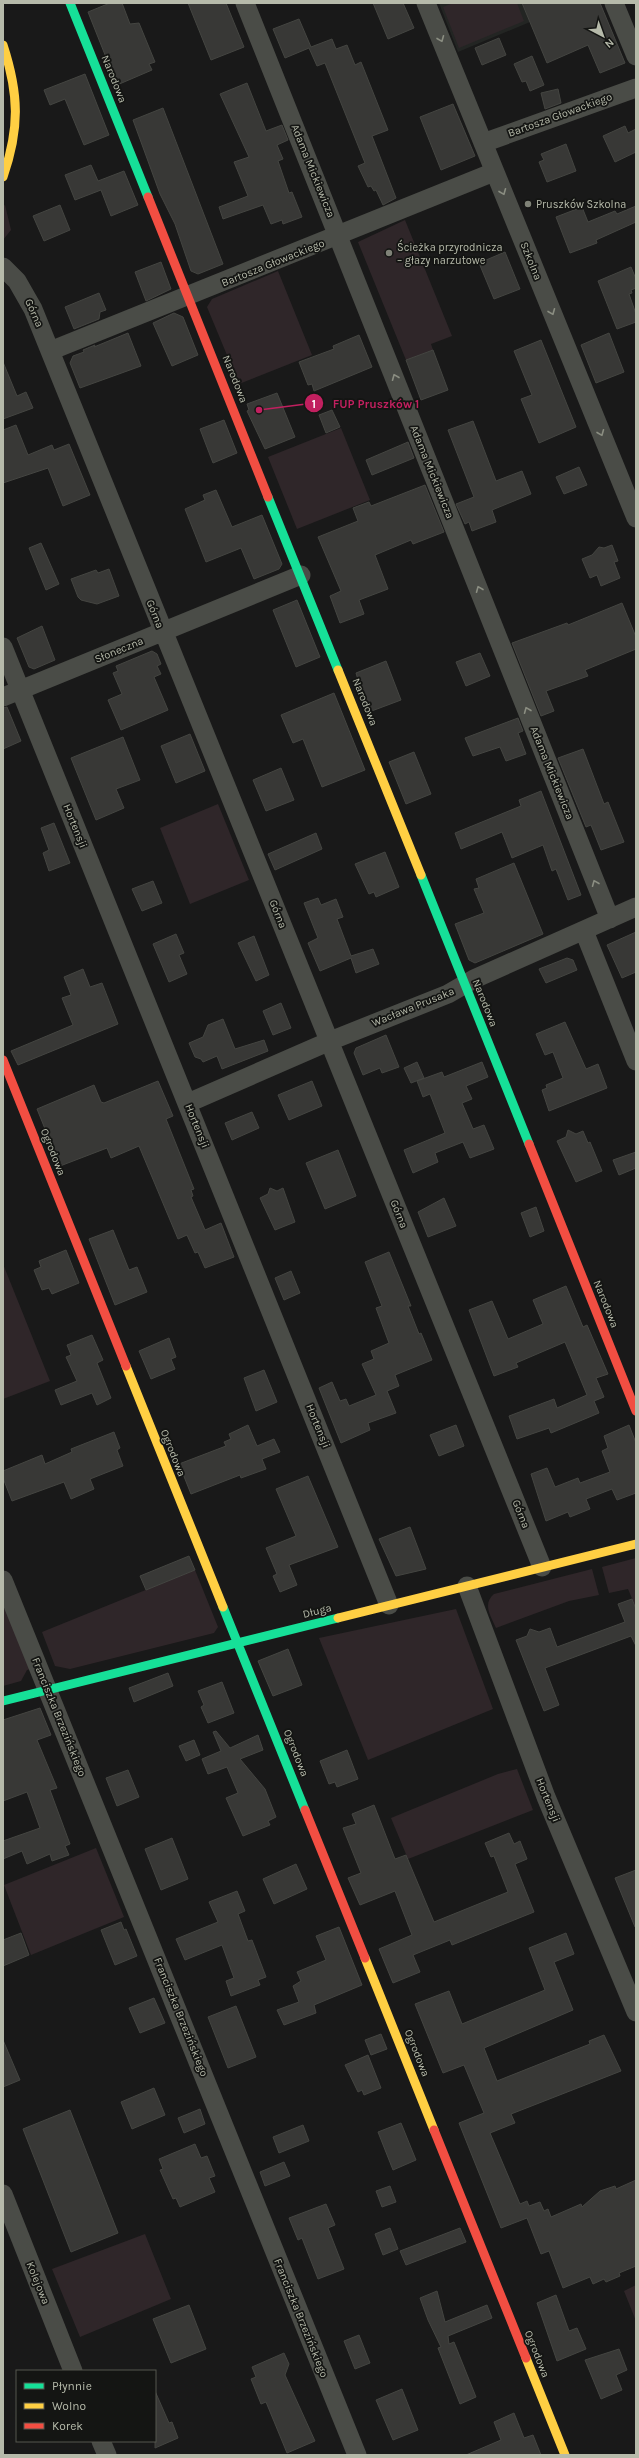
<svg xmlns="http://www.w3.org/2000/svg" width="639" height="2458" font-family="Karla,sans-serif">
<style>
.built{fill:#232523}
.green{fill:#2f2629}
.building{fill:#383836;stroke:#444541}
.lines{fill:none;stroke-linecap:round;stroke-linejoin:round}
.street{stroke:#4a4c47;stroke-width:19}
.fast{stroke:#16e098;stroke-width:9}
.slow{stroke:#ffcf43;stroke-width:9}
.jam{stroke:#f24e42;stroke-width:9}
.oneway{stroke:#8b8e82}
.poi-dot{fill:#7f8277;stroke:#141513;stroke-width:1.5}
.labels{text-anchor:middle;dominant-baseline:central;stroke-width:3.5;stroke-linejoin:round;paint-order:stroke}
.street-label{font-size:11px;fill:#b6baaa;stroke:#141513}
.poi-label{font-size:11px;fill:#b6baaa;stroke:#141513;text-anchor:start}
.leader{fill:none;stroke:#c1205f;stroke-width:1.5}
.callout-dot{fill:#c1205f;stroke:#141513;stroke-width:1.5}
.mark-label{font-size:12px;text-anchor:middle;font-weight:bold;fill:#fff}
.callout-label{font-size:12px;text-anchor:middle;font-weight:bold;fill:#c1205f;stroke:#141513;stroke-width:3.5;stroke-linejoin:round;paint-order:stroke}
</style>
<rect width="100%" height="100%" fill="#191919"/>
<path class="built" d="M439,3H522L530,22L458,52Z"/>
<path class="green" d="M453,3H517L524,21L459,48L443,7Z
M5,205L11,230L3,240V206Z
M405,220L452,336L431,344L433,350L406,360L358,242Z
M278,271L312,355L239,384L207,307L212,299Z
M341,428L370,500L297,529L268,457Z
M218,804L249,880L190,904L160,828Z
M3,1264L50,1381L3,1399Z
M636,1558V1608L628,1589L609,1593L602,1567Z
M592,1569L599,1595L569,1601L496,1628C491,1616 482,1604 494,1594Z
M195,1570L218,1627L214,1633L70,1669L55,1666L42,1632Z
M7,1608L31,1669L27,1670L21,1681L3,1686V1609Z
M456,1609L493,1709L368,1760L319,1638Z
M517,1769L533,1810L408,1859L391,1818L498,1774Z
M96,1848L124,1917L31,1955L4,1885Z
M145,2234L171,2299L80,2337L52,2269Z
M636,2285V2321L624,2291Z"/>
<path class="building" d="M110,3H122L130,24L139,23L155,62L149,64L152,70L117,85L88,12Z
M188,3H226L244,47L211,60Z
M373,3H403L414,28L388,39Z
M522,3H600L625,63L600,73L588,45L547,63Z
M299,19L311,47L332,39L336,49L347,45L355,65L361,62L388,130L372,136L396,198L383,205L376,190L374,191L371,186L368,187L358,166L365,163L325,63L317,66L309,48L285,58L273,29Z
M499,38L506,55L482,65L475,48Z
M532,56L544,85L530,91L526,81L522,82L514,64Z
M85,74L109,135L84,145L65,99L50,105L44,90Z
M247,83L266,131L282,125L288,140L277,145L283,159L278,161L289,193L292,192L302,217L283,224L282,220L271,224L263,205L223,219L219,207L248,196L234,162L249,157L220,94Z
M558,89L561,103L545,109L541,93Z
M453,104L475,156L441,170L420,117Z
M163,108L223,264L198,274L191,271L175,224L160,194L133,120Z
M625,126L628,133L636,129V152L615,162L603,136Z
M566,144L576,171L547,182L539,162L544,160L541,154Z
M91,165L98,181L124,171L138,205L111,216L101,190L75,200L65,175Z
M60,205L70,230L44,241L33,216Z
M636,206V222L596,240L597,243L570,253L556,217L582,207L588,222L615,211L617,214Z
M505,252L520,289L494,299L479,263Z
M161,262L171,289L146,301L135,272Z
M631,267L636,279V288L631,290L632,293L629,294L636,314V322L617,329L598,281Z
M99,293L106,310L100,312L99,319L74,329L65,307Z
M174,313L183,317L198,355L172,366L153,323Z
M128,333L141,366L80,388L70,363L73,356L84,352L83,350L95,345L94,347Z
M609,333L624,372L596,383L581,345Z
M359,335L372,367L314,391L312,384L308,385L299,362L334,349L333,346Z
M541,340L576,427L539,443L521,399L532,395L514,351Z
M433,350L448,390L421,400L406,360Z
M3,362L17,396L26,392L33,408L3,419Z
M277,393L295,437L265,449L247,411L249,410L247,404Z
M332,410L340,427L326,433L319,415Z
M224,420L237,453L213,463L200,429Z
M473,421L496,481L522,471L531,494L492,510L496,522L472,531L469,522L465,524L456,504L474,497L448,430Z
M16,425L28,455L52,445L54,450L69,444L90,495L63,506L48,468L3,483V430Z
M408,442L414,458L372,475L366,460Z
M579,467L587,485L564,494L556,477Z
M425,485L444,532L413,544L411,540L375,555L388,589L359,600L364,614L340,623L330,596L341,591L318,537L358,521L353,508L369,502L371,506Z
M216,490L232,527L262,515L282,564L279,569L254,579L241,548L206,562L185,509L205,500L203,495Z
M41,543L59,584L46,590L29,548Z
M612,545L618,561L614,562L620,578L601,586L597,575L590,578L582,559L592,555L599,547L604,548Z
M109,569L119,596L97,604L81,600L78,597L71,579L96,570L98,573Z
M297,600L320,657L296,667L273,610Z
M622,603L636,637V649L585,670L588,676L546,691L554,711L541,716L512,643L567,623L568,625Z
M42,626L55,660L34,669L29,667L17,638Z
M152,651L157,654L161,664L157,666L161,674L154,677L168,710L121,730L108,700L122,694L113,673L118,671L116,666Z
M480,653L490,676L466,686L456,662Z
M386,661L401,700L369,712L357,683H359L356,673Z
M334,693L365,770L322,787L303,739L293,743L281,715Z
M7,707L21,741L3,749V708Z
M518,718L523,731L518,733L526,754L506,761L500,747L473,756L465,738Z
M190,734L205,771L176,783L161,746Z
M123,737L140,780L116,789L124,808L96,820L71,758Z
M583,749L604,804L608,802L624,842L601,850L591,825L586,827L558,758Z
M414,752L431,794L406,804L389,762Z
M281,768L294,800L266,811L253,780Z
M541,791L581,895L568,900L556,869L552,871L543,845L512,858L502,832L461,849L455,833L521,806L519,800Z
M54,823L70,863L49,871L43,853L49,850L41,828Z
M316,833L322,849L275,870L268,854Z
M385,852L399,887L376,897L374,892L369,894L355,864Z
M514,863L543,934L475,963L469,960L455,924L484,913L474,889L479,888L476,879Z
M153,881L162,903L142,911L132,889Z
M318,898L321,905L336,899L343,917L337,919L351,956L373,949L379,964L356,973L351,958L320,971L308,943L318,938L304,903Z
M636,932V972L622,978L607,945Z
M176,934L184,953L179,955L187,974L169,982L153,944Z
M254,936L269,975L256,981L238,943Z
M567,958L573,960L577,970L546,983L539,969Z
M83,969L90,987L102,983L118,1024L18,1065L11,1051L73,1025L62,998L71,995L64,977Z
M281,1003L291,1028L273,1035L263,1011Z
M223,1019L235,1049L264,1040L268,1051L222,1069L217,1056L203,1062L201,1059L195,1057L189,1043L203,1037L208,1025Z
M565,1022L586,1069L598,1064L607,1088L549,1111L542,1090L547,1088L546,1085L563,1078L553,1052L545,1055L536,1034Z
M386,1035L399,1067L382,1073L380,1068L363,1075L354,1053L356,1048Z
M417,1062L424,1078L411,1083L404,1068Z
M482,1062L488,1077L466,1086L472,1099L462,1103L473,1129L484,1125L494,1149L470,1158L463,1142L435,1153L438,1162L413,1173L404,1150L445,1133L430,1094L423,1097L417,1081L442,1072L444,1077Z
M158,1081L173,1116L166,1119L194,1189L191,1190L193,1196L191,1197L205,1230L221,1223L234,1257L205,1268L198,1252L195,1253L187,1235L178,1239L139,1146L111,1158L107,1148L60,1166L37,1109L94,1085L101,1102L104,1103Z
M312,1081L322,1106L289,1120L278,1095Z
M252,1112L259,1128L232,1140L225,1123Z
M568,1130L576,1134L583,1131L588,1143L590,1142L602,1171L576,1182L557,1141L566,1137Z
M338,1150L356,1196L325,1209L306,1163Z
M636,1152V1168L619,1175L613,1160Z
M270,1188L277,1191L283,1188L295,1222L275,1230L260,1198L268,1194Z
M444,1198L456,1226L428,1237L418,1212Z
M536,1207L544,1231L530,1237L521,1213Z
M113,1230L129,1270L137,1267L147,1292L115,1305L89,1239Z
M66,1250L79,1283L52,1294L49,1288L42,1290L34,1270L41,1267L39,1261Z
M389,1252L411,1306H408L419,1334L421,1333L432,1360L395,1375L399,1386L387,1391L396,1413L368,1423L370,1430L341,1443L319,1388L332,1382L340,1401L346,1399L349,1406L376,1395L362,1364L374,1359L371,1351L389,1343L376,1308L382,1306L365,1262Z
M291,1271L300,1293L284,1300L275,1278Z
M566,1286L583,1327L587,1325L608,1374L596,1378L604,1397L594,1401L599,1413L551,1433L549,1428L517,1439L509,1416L554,1399L557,1408L587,1395L565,1342L516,1363L518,1367L494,1376L469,1310L492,1301L508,1339L543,1324L533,1300Z
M92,1335L103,1360L97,1363L111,1398L97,1405L92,1393L61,1405L55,1390L77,1381L66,1357L71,1355L67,1345Z
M169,1338L176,1357L171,1359L175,1369L151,1379L139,1351Z
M264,1370L277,1402L256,1411L244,1378Z
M248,1425L257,1446L274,1439L280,1452L262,1459L266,1469L241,1478L240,1475L191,1494L179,1464L226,1446L224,1442L231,1439L229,1434Z
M456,1425L464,1446L439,1456L430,1435Z
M629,1425L636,1443V1493L617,1500L612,1489L586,1499L590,1509L570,1517L568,1512L546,1521L531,1474L547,1468L555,1487L578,1478L580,1483L610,1472L602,1451L608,1448L604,1436Z
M114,1432L120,1448L117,1450L123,1466L90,1479L94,1489L71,1499L64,1482L12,1501L3,1478V1471L42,1455L45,1464L72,1452L71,1449Z
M308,1476L338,1547L289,1565L297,1585L280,1592L273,1576L277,1574L266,1548L296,1536L276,1489Z
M410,1527L426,1569L396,1576L379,1539Z
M189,1556L195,1570L146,1590L140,1576Z
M632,1599L636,1609V1646L631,1636L545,1668L559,1705L544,1711L516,1640L527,1636L530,1629L539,1632L550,1628L557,1647L625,1622L618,1604Z
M288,1649L302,1685L273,1696L258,1661Z
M168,1673L173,1686L134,1702L129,1688Z
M222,1682L234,1713L208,1723L201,1707L204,1705L198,1691Z
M40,1708L51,1735L37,1740L57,1788L50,1790L70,1844L65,1846L69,1855L52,1861L50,1854L27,1864L22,1851L3,1859V1841L40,1828L27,1792L3,1801V1720Z
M216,1731L230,1748L258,1735L263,1750L240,1759L265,1789L276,1817L268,1821L270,1825L243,1836L226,1798L238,1793L227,1767L208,1774L202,1759L221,1751L213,1732Z
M194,1740L200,1755L186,1761L179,1746Z
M347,1750L358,1779L337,1787L335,1782L329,1784L320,1761Z
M128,1770L139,1797L117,1806L106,1778Z
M374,1805L395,1859L406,1855L434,1922L508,1892L494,1856L491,1857L485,1843L509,1833L514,1844L520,1841L527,1859L515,1864L534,1912L452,1945L450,1940L413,1955L420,1972L393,1983L379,1949L412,1935L395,1891L360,1905L348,1878L361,1873L343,1828L356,1824L352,1814Z
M172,1838L188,1879L161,1890L145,1849Z
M296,1864L307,1889L274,1904L263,1879Z
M636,1870V1927H635L615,1878Z
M237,1891L245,1911L238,1914L248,1941L252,1940L266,1977L258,1980L260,1985L231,1996L226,1981L234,1978L222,1945L185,1960L176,1939L218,1922L209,1902Z
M121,1922L124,1930L126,1929L137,1956L115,1965L101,1930Z
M339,1927L362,1985L314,2005L316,2013L284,2025L277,2010L299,2002L293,1986L301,1981L297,1972L326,1960L316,1936Z
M21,1933L29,1955L3,1966V1940Z
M566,1933L574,1954L554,1962L573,2010L484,2048L497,2081L590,2044L589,2041L604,2035L621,2071L511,2114L515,2123L490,2133L520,2204L527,2201L529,2206L540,2202L544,2211L548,2209L551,2217L581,2204L582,2207L600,2191L615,2186L616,2189L636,2180V2266L619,2273L620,2276L606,2282L604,2279L593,2284L590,2277L563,2288L549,2251L541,2254L527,2218L501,2228L459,2123L484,2113L464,2065L443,2073L415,2004L449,1991L462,2024L545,1990L529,1948Z
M154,1998L165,2023L140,2033L129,2008Z
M236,2006L256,2057L228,2068L208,2017Z
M381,2034L387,2049L371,2055L365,2040Z
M3,2040L20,2080L3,2087Z
M368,2055L381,2088L364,2095L362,2090L358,2092L345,2065Z
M154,2088L165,2115L132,2129L121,2102Z
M200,2109L205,2124L184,2133L178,2118Z
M70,2110L118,2233L71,2252L23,2129Z
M401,2123L416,2160L393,2170L378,2132Z
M303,2125L309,2141L279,2153L273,2137Z
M195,2144L201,2158L207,2156L215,2176L209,2178L215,2192L180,2207L176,2198L173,2199L160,2170L163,2169L159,2159Z
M284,2162L290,2176L265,2186L260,2172Z
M390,2186L396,2202L382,2207L376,2191Z
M326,2204L335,2225L328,2228L344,2269L318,2279L302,2238L298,2240L289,2218Z
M390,2228L398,2249L383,2255L375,2234Z
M460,2228L466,2242L406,2265L400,2251Z
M437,2291L445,2322L487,2305L492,2318L448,2336L449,2344L454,2342L476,2397L460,2404L438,2348L441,2347L428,2320L420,2298Z
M556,2295L569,2331L577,2328L586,2349L557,2361L537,2303Z
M189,2305L206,2349L171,2363L153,2319Z
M359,2335L370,2363L355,2369L344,2341Z
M619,2349L627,2370L616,2375L622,2390L601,2399L585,2360Z
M284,2353L289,2364L285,2375L315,2441L287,2453L266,2402L261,2404L251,2379L256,2377L252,2367Z
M402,2389L418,2430L393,2440L376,2400Z
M155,2391L169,2423L172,2422L178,2438L155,2448Z
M514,2413L524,2438L533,2435L541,2455H466L501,2440L494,2422Z"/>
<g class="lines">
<path class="street" d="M245,3L610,919
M426,3L636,518
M614,3L636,56
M483,143L636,88
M3,267L17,281L33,309L542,1567
M50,351L494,172
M3,647L389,1605
M3,697L301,575
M584,931L636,1061
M188,1103L330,1041L448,994L474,979L636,907
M3,1580L357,2455
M467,1586L546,1797L636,2012
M3,2194L73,2371
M101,2441L107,2455"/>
<path class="fast" d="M70,3L148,197
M268,497L338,670
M421,875L529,1144
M223,1607L305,1810
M3,1701L338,1618"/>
<path class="slow" d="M3,45C19,94 20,128 3,177
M338,670L421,875
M126,1366L223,1607
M338,1618L636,1544
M365,1958L434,2130
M526,2358L565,2455"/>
<path class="jam" d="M148,197L268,497
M3,1060L126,1366
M529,1144L636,1411
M305,1810L365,1958
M434,2130L526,2358"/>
</g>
<defs><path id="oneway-chevron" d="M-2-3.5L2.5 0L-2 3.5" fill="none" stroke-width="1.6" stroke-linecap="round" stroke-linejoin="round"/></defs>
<g class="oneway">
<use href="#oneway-chevron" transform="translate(441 39) rotate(68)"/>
<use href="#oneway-chevron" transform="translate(503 192) rotate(68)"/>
<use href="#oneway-chevron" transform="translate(552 312) rotate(68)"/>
<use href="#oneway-chevron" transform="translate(395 377) rotate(-112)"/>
<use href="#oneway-chevron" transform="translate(601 433) rotate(68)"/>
<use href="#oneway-chevron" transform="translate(479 589) rotate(-112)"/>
<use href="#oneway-chevron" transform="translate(527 710) rotate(-112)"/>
<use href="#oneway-chevron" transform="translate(595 883) rotate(-112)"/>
</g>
<g class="poi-dot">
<circle cx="528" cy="204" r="4"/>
<circle cx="389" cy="253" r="4"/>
</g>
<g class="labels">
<g class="street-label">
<text transform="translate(114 79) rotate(68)">Narodowa</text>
<text transform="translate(560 115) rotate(-20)">Bartosza Głowackiego</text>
<text transform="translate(313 171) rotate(68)">Adama Mickiewicza</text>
<text transform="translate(531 261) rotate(68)">Szkolna</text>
<text transform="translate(273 263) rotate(-22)">Bartosza Głowackiego</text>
<text transform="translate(34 313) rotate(66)">Górna</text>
<text transform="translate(235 379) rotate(68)">Narodowa</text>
<text transform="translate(432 472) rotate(68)">Adama Mickiewicza</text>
<text transform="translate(155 614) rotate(68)">Górna</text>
<text transform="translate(119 650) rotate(-22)">Słoneczna</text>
<text transform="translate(365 702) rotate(68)">Narodowa</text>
<text transform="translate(552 773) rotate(68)">Adama Mickiewicza</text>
<text transform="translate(75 826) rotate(68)">Hortensji</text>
<text transform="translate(278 914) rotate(68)">Górna</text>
<text transform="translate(485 1003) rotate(68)">Narodowa</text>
<text transform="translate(413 1007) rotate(-22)">Wacława Prusaka</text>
<text transform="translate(197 1126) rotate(68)">Hortensji</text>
<text transform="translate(53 1152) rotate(68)">Ogrodowa</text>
<text transform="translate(399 1214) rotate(68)">Górna</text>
<text transform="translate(606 1304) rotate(68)">Narodowa</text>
<text transform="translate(318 1426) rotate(68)">Hortensji</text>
<text transform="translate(173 1453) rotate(68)">Ogrodowa</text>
<text transform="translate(521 1514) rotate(68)">Górna</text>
<text transform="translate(317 1611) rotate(-14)">Długa</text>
<text transform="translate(59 1717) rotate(68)">Franciszka Brzezińskiego</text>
<text transform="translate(296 1753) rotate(68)">Ogrodowa</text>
<text transform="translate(548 1800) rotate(68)">Hortensji</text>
<text transform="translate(181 2017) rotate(68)">Franciszka Brzezińskiego</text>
<text transform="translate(417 2053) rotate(68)">Ogrodowa</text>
<text transform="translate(38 2283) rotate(68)">Kolejowa</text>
<text transform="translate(301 2318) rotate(68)">Franciszka Brzezińskiego</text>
<text transform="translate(537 2354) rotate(68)">Ogrodowa</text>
</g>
<g class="poi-label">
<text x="536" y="204">Pruszków Szkolna</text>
<text x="397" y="247">Ścieżka przyrodnicza<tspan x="397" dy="13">– głazy narzutowe</tspan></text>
</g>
</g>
<path class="leader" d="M259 410L314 403"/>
<g class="callout-dot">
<circle cx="259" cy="410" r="4"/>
<circle cx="314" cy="403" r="10"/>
</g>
<g class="mark-label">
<text x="314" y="408">1</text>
</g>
<g class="callout-label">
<text x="376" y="408">FUP Pruszków 1</text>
</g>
<rect width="639" height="2458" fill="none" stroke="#b6baaa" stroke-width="8"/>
<rect x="16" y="2370" width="140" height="72" fill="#141513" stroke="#55574f"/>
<rect x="24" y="2383" width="20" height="6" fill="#16e098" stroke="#55574f"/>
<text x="52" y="2390" font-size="12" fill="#b6baaa">Płynnie</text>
<rect x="24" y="2403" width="20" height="6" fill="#ffcf43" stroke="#55574f"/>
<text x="52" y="2410" font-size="12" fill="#b6baaa">Wolno</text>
<rect x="24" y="2423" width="20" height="6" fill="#f24e42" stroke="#55574f"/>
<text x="52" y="2430" font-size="12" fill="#b6baaa">Korek</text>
<g transform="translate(603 36) rotate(139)" stroke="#141513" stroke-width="3" paint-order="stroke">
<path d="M0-3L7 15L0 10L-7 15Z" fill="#b6baaa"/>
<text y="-6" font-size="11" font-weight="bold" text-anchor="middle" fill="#b6baaa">N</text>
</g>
</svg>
